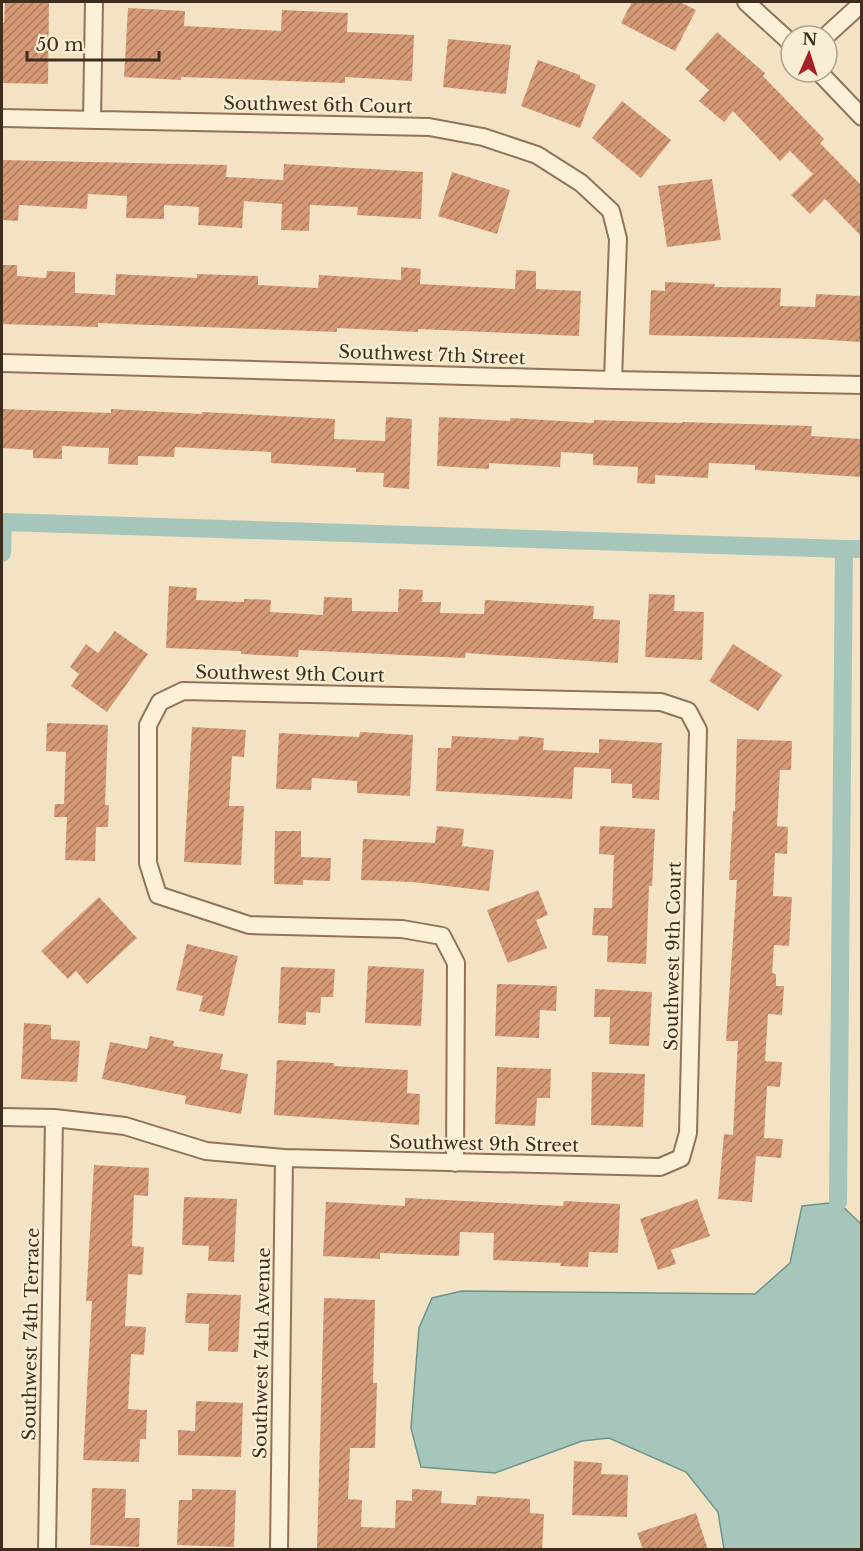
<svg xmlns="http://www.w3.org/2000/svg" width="863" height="1551" font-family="'Libre Baskerville',serif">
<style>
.water{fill:#a6c5bb;stroke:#6b9589;stroke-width:1.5}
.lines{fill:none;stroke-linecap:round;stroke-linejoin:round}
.canal{stroke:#a6c5bb;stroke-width:18}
.building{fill:url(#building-hatch)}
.street-casing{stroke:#907358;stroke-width:20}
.street{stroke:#fcf0d8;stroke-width:16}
.labels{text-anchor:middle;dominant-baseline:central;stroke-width:4.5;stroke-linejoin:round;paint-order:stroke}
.street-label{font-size:18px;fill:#3e2c1d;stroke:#f9edd4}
</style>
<defs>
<pattern id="building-hatch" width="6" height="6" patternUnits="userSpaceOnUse" patternTransform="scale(1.5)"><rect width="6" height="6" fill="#d59976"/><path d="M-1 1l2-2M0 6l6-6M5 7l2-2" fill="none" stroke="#ae7d60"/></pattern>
</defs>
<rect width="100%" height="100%" fill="#f3e3c4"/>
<path class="water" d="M838,1202L861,1224V1549H724L718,1512L686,1472L609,1438L582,1441L495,1473L421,1467L411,1428L419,1328L432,1298L462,1291L755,1294L790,1263L802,1206Z"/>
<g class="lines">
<path class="canal" d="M2,553L3,522L844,549
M838,1202L844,549H862"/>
</g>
<path class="building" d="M5,2H49L48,84L2,83V23H4Z
M632,2H680L696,10L675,51L621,23Z
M128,8L185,11L184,26L281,31L282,10L348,13L347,32L414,35L412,81L345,77V83L181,77V80L124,77Z
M717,32L765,73L763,76L824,139L820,143L861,185V236L825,199L810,214L791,195L813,174L790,151L780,161L733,111L724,122L699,101L709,90L685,69Z
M448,39L511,45L506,94L443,87Z
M538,60L580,75V78L596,85L580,128L521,106Z
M622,101L671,140L641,178L592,138Z
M2,160L227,165L226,177L283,180L284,164L423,172L421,219L357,215L358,207L310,205L309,231L281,230L282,204L244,201L242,228L198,225L199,207L164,205V219L126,218L127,196L88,194L87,209L19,205L18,221L2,220Z
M452,172L510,190L497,234L438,216Z
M712,179L721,240L667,247L658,186Z
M2,265H17V276L46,278L47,271L75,272V293L115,295L116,274L197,278V274L258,276V285L318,288L319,275L401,280V267L421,269L420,284L515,289L516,270L536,271V289L581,291L579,336L418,329V332L337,328V332L98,323V327L2,324Z
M665,282L715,284L714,287L781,288L780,306L815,307L816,294L861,296V342L814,339L649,335L651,290L665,291Z
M2,409L111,413V409L202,414V412L335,419L334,439L385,441L386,417L412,419L409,489L383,487L384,473L356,472V468L271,463V452L175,447L174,457L138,456V465L108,464L109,448L62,446V459L33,458V450L2,448Z
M439,417L510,421V418L594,423V420L682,423V422L812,426L811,436L861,439V477L755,470V465L709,463L708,478L655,475V484L637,483L638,467L593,465V454L561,452L560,467L489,463V469L437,466Z
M169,586L197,588L196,600L244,602V599L271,600L270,612L323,615L324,597L352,598V611L398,612L399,589L423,590L422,602H441L440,613L484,614L485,600L594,606L593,619L620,620L618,663L466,653L465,658L299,650L298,657L241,654V651L166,648Z
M649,594L675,595L674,611L704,612L702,660L645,657Z
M115,631L148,654L107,712L71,686L79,674L70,667L86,644L98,653Z
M733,644L782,675L758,711L709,681Z
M47,723L108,725L105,805H109L108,827H96L95,861L65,860L67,817H54L55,804H64L66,752L46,751Z
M192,727L246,730L244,757L232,756L229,806H244L241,865L184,862Z
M360,732L413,735L410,796L357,793V781L312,778L311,790L276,789L279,733L359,737Z
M452,736L518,740L519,736L544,738L543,750L599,753V739L662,743L659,800L632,798V784L611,783V769L574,767L572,799L436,791L438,748H451Z
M737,739L792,741L791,770H780L777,826L788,827L787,854L775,853L773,896L792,897L789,946L774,945L772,973L776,974V986H784L782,1015L768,1014L765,1061L782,1062L780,1087L767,1086L764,1138L783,1139L781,1158L756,1156L752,1202L718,1199L724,1134L733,1135L738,1041H726L737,880H729L733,811H735Z
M437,826L464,829L462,846L494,850L489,891L413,882L361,880L363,839L435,843Z
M600,826L655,829L652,886H649L646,964L607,962L608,936L592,935L594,908H612L614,855L599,854Z
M275,831H301V857L331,858L330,881L303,880V885L274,884Z
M538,890L548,915L536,920L547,948L508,963L487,910Z
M99,897L137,938L87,984L76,971L68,979L41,951Z
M187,944L238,956L224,1016L199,1011L203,996L176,990Z
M368,966L424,969L421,1026L365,1023Z
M281,967L335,969L333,997H321L320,1013L306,1012V1025L278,1023Z
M497,984L557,986L556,1011L540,1010L539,1038L495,1036Z
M595,989L652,992L649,1046L609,1044L610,1017H594Z
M24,1023L51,1025V1039L80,1041L77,1082L21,1079Z
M150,1036L174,1041L173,1046L223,1054L220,1069L248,1074L241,1114L185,1104L186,1096L102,1079L110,1042L147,1049Z
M277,1060L334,1063V1066L408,1070L407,1093L420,1094L419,1125L274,1115Z
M497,1067L551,1069L550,1098H537L535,1126L495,1124Z
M592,1072L645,1074L643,1127L591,1125Z
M94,1165L149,1168L148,1196L134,1195L132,1246L144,1247L142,1275L128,1274L125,1326L146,1327L144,1355L131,1354L128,1409L147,1410L146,1439H140L139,1462L83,1460L92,1301H86Z
M184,1197L237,1199L234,1262L208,1261L209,1246L182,1245Z
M405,1198L563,1206L564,1201L620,1204L618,1253L589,1252L588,1267L560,1266L561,1263L493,1260L494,1233L460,1232L459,1256L380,1253V1259L323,1256L326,1202L405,1206Z
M697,1199L710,1236L671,1250L676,1264L658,1270L640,1219Z
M187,1293L241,1295L238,1352L208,1351L209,1324L185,1323Z
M324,1298L375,1300L373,1383H377L375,1448H350L348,1499L362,1500L361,1527L395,1528L396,1500L412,1501V1489L442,1491L441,1503L476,1505L477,1496L530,1499V1513L544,1514L542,1550L317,1548Z
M196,1401L243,1403L241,1457L178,1455V1430L195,1431Z
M574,1461L602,1463L601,1474L628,1475L627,1517L572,1515Z
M92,1488L126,1489L125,1518H140L139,1547L90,1545Z
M192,1489L236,1490L234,1547L177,1545L179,1500H192Z
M696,1513L708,1550H643L637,1533Z"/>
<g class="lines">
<g class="street-casing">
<path id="street" d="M746,2L791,43
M826,36L862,3
M819,72L862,117
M2,118L429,127L483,137L537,155L581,183L611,211L618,239L613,380
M92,120L94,2
M2,363L613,380L862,385
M2,1117L54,1118L125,1126L206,1151L284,1158L660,1167L681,1158L688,1133L698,730L688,711L661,702L183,691L160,702L148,725V863L158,895L249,925L402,929L442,936L456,963L455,1163
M47,1550L54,1118
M279,1550L284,1158"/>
</g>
<use href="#street" class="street"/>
</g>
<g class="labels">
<g class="street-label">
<text transform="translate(318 105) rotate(1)">Southwest 6th Court</text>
<text transform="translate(432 355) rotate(2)">Southwest 7th Street</text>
<text transform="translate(290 674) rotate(1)">Southwest 9th Court</text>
<text transform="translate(673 956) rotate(-89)">Southwest 9th Court</text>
<text transform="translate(484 1144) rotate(1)">Southwest 9th Street</text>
<text transform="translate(31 1334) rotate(-89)">Southwest 74th Terrace</text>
<text transform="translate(262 1353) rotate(-89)">Southwest 74th Avenue</text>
</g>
</g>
<rect width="863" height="1551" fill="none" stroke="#3e2c1d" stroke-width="6"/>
<g transform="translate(809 54) rotate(3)"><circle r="28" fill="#f9edd4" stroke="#aea08b" stroke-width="1.5"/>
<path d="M0-4.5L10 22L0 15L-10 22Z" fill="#a52128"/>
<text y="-9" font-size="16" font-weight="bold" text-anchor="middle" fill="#3e2c1d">N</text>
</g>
<path d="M27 51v9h132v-9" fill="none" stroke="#3e2c1d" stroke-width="3"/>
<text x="36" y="51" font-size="18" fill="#3e2c1d" stroke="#f9edd4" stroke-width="4.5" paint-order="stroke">50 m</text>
</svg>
